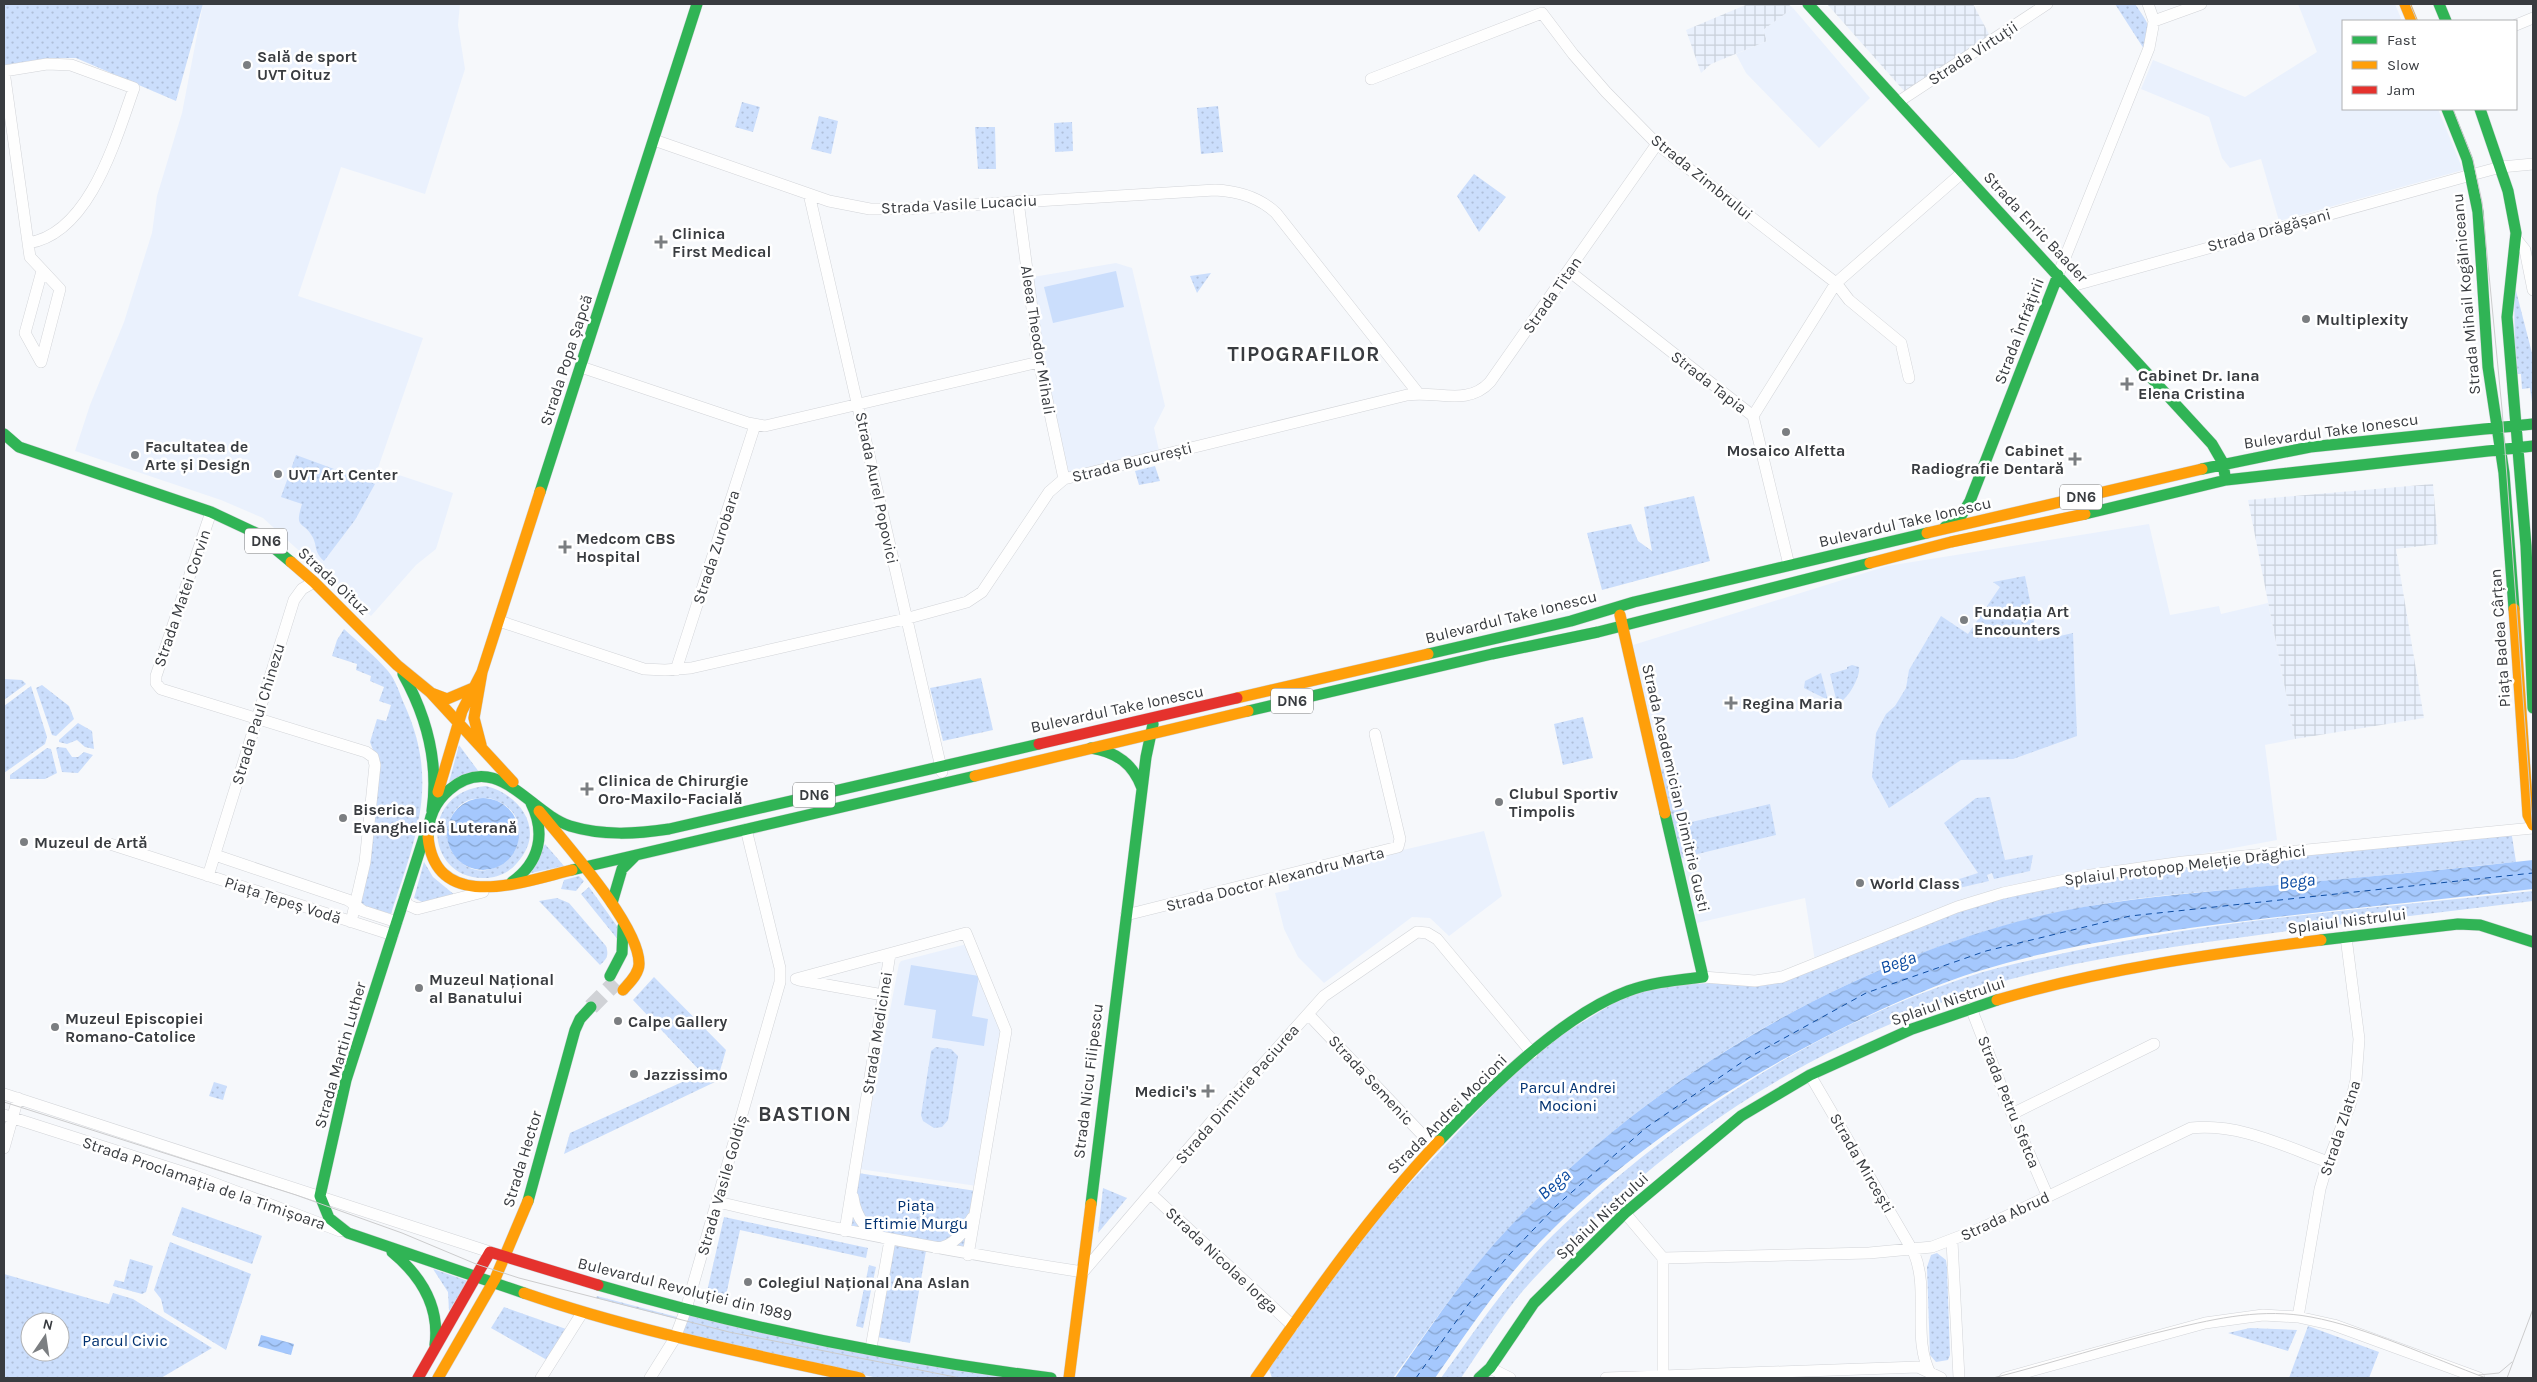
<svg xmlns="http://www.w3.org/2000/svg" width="2537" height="1382" font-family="Karla,sans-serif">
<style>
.built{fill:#eaf1fd}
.industrial{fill:url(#industrial-grid)}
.green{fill:url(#green-dots);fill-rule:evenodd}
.pitch{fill:#cbdefc}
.water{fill:url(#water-waves)}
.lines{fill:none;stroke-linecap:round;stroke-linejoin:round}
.ferry{stroke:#0e4da2;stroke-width:1;stroke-dasharray:6 5;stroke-linecap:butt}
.secondary-tunnel{stroke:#d0d2d6;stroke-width:16;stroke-dasharray:16 8;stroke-linecap:butt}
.street-casing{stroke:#d2d4d8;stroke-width:12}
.fast-casing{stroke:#d2d4d8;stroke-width:12}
.slow-casing{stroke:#d2d4d8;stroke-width:12}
.jam-casing{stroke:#d2d4d8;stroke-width:12}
.street{stroke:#fefefe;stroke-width:11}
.fast{stroke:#30b455;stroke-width:11}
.slow{stroke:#ff9f0a;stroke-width:11}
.jam{stroke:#e5322d;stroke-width:11}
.tram{stroke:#cccccd;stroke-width:1}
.poi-dot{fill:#7b7e81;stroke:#fff;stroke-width:2}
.labels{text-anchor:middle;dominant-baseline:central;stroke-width:5;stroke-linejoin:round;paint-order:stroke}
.shield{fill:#fff;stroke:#747679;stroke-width:1}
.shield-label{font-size:15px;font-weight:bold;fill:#393c40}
.street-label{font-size:16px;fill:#393c40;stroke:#fff}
.poi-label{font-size:16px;font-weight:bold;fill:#393c40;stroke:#fff;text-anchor:start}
.park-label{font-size:16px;fill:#023271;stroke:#fff}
.water-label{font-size:18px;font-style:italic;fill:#0e4da2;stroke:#fff}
.district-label{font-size:21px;font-weight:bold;letter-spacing:1px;fill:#393c40;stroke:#fff}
</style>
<defs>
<pattern id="industrial-grid" width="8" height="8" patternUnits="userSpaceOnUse" patternTransform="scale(1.25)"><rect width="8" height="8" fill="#eaf1fd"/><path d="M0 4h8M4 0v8" fill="none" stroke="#c9d0da"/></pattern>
<pattern id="green-dots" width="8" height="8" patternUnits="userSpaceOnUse" patternTransform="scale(1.25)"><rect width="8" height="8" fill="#cbdefc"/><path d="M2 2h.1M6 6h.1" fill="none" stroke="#afbfd9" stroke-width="1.8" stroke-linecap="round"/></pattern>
<pattern id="water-waves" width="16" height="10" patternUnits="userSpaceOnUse" patternTransform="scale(1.25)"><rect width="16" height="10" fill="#a5c8fd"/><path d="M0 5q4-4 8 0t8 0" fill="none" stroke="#87a4ce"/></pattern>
</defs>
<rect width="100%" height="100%" fill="#f6f8fb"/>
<path class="built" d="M203,4H460L458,25L465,69L425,194L341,167L298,296L423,338L378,468L453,493L436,549L416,565L371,616L263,518L221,500L75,451L90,405L124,322L152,233L157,196L182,113Z
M2298,4H2395L2402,21H2343V109H2438L2463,170L2279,221L2261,159L2230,168L2222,158L2209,117L2141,89L2153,60L2245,97L2317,52Z
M1793,8L1870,98L1819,148L1746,73L1736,54L1767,41L1763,30Z
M1116,263L1132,268L1165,406L1154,428L1160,455L1064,479L1027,278Z
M2149,524L2170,615L2219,606L2221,614L2268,603L2295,739L2265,745L2277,840L2146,864L1815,961L1805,898L1697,923L1633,645L1887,566Z
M1484,831L1502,896L1449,936L1430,918L1412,917L1324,983L1298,957L1284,929L1275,893L1289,890L1288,877Z
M967,944L1001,1029L977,1186L859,1169L899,964L901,961Z"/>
<path class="industrial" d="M1748,4H1788L1793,8L1763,30L1767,41L1711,64L1701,73L1686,30Z
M1827,4H1973L1990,36L1905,92Z
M2433,484L2438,544L2396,549L2424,718L2295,739L2248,500Z"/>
<path class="green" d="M4,4H203L176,101L76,58H52L4,65Z
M2115,4H2135C2149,25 2152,24 2144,49Z
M742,102L760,107L753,132L735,127Z
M1218,106L1223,152L1201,154L1197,108Z
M819,116L838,121L831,154L811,149Z
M1072,122L1073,151L1055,152L1054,123Z
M975,127H995L996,169H978Z
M1474,174L1506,197L1479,232L1457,196Z
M1211,273L1197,293L1190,276Z
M2514,283L2533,357L2532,402L2530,388L2522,389L2521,374H2515Z
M296,455L375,484L355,520L324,561C313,551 318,546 312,536C303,520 294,530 302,504L281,497Z
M1155,466L1160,481L1139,485L1135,471Z
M1694,496L1710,561L1602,590L1587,533L1631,524L1638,541L1652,551L1644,507Z
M2025,576L2038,641L2073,633L2077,736L2013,759L1961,760L1889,808L1872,777L1876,733L1886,714L1895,706L1906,688L1909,670L1941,616L1968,634L2000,587L1993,582Z
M344,629C359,643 375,656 388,671C396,680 400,695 405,706C440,784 415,839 391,914L360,905L376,758L370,742L377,719L386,721L391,705L379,701L384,687L370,681L371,676L356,670L357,664L332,656L337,640Z
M1852,665L1859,667C1861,676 1847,702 1837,703L1830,674L1847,669V667Z
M1821,673L1828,700L1804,688L1805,681Z
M981,678L993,730L943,741L930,688Z
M4,679L22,680L26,684L4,700Z
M42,685L69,706L74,719L56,736L52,735L36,688Z
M31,686L47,737L45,744L4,773V706Z
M1583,717L1593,758L1563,765L1554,724Z
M78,723L92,731L94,749L85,747L77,740L67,744L59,742V740Z
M459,745L479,772L449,782Z
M58,747L66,748L72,757H78L84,752L93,755L78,773L62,772L56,748Z
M47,748L51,749L57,773L45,779H10V775Z
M1673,767L1687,823L1770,804L1776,835L1681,858L1660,770Z
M486,786C522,795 546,832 517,863C509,873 496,878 484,878C425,879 418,792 486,786ZM489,798C556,816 494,906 454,855C440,837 449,804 473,799C478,798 484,799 489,798Z
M1990,797L2005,860L2033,855L2030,871L1994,879L1992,873L1987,875L1989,881L1955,889L1953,881L1978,873L1944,823L1976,798Z
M2511,830L2516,862C2429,871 2343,879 2257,887C2205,892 2153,895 2102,904C1875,941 1643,1076 1491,1248C1455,1289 1425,1335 1393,1378H1272L1269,1369L1349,1248L1532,1053L1640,987L1767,980L1931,916L2084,876Z
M545,844L564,866L531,873Z
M424,862L433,877L456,896L426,904L414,898Z
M579,876L584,881L576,891L561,889L564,880Z
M589,887L617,926L619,941L581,894Z
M2533,891V901C2430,914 2326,925 2222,940C2144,951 2063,963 1987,986C1960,994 1933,1006 1907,1017C1797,1062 1706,1119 1617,1198C1584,1229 1551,1258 1521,1293C1499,1320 1480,1350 1461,1378H1441C1469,1339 1496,1299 1527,1263C1549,1237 1574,1215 1599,1193C1705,1100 1830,1023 1964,978C2000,966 2037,959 2074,951C2224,918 2380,908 2533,891Z
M557,898L569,903L606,946C609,955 607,959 600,965L539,901Z
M654,977L726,1050L717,1081L564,1154L570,1133L702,1073L633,1000Z
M936,1047L951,1049L958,1056L948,1120L942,1127L934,1128L923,1121L921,1115L931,1051Z
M214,1082L227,1086L223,1100L209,1096Z
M858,1173L976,1191L966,1251L927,1245L910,1343L877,1337L894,1238L848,1230Z
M1103,1188L1127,1198L1098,1233Z
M182,1207L262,1236L252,1264L172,1235Z
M724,1217L868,1248L866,1258L740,1230L725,1300L706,1296Z
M170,1242L251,1274L226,1350L164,1312L161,1299L154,1290Z
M1937,1253L1946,1260L1947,1268L1950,1355L1948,1360L1936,1362L1930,1355L1927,1267L1931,1255Z
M130,1259L153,1266L146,1292L142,1294L113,1286L115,1280L124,1282Z
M869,1265L876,1267L863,1328L856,1326Z
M433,1269L468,1281L449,1311L448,1292Z
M4,1274L109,1304L113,1293L133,1299L212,1348L161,1378H4ZM30,1322H60V1352H30Z
M597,1296L677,1317V1319L596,1298Z
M504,1307L566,1329L547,1360L491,1328Z
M689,1312L1034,1378H878L679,1336Z
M2308,1326L2379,1352L2369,1378H2289Z
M2250,1328L2297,1330L2288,1351L2228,1333Z"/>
<path class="pitch" d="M1116,271L1124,307L1053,323L1044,287Z
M911,965L979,976L972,1016L988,1019L984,1046L932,1038L936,1010L904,1005Z"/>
<path class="water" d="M447 834a36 36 0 1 1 72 0a36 36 0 1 1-72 0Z
M2533,860V889C2437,900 2341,909 2245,921C2156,932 2066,944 1979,971C1925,988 1874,1012 1823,1038C1713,1095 1610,1165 1526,1257C1492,1294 1464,1337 1435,1378H1395C1425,1335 1454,1291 1488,1251C1631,1087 1851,956 2062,911C2123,899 2184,894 2245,888C2341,879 2437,871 2533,860Z
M261,1335L294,1344L291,1355L258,1346Z"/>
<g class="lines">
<path class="ferry" d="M1416,1378L1467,1306L1508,1256L1557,1205L1647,1127L1748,1058L1866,993L1986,951L2130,916L2533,873"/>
<path class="secondary-tunnel" d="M591,1007L616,982"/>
<g class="street-casing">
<path id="street" d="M2154,21L2201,4
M2516,25L2533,18
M4,71L47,64L71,65L134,88C116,138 90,234 28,243
M4,71L30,257L60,289L41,362
M1371,79L1542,13L1573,54L1606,92L1657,144L1836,283L1849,300L1901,343L1909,378
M1898,102L2047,4
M654,140L829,201L870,209H904L1215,190C1238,191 1259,197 1276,213L1418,393
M809,194L942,772
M1018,201L1039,362L1064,479
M2517,240L2525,250L2533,290
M1569,271L1753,416L1789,565
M2058,275L2149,48L2154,21L2148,4
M2068,287L2471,175L2501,167L2533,164
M41,362L25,333L42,271
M581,367L748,423L765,426L1039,362
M1753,416L1836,283L1963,172
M211,512L156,676V683L161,689L366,752L373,757L375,765L365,862L351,922
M499,621L644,669L665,670L691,668L905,619L967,602L982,592L1049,492L1064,479L1407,395C1436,390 1467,407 1490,382L1657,144
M676,670L755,425
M110,844L393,935
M215,855L348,900L363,911L397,922
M208,876L294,600L302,589L314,582
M404,898L408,905L417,909L483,892
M1126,915L1398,847L1400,839L1375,734
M1703,977L1755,981L1782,977L1957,907L2003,893L2084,876L2183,862L2533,828
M796,979L966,933L1006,1031L968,1255
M799,980L883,995
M1971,1008L2012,1114L2048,1197
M1308,1014L1434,1147
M1810,1075L1914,1253C1930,1291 1911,1338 1931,1375
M4,1094L490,1252
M2012,1114L2154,1044
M4,1115L195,1176L340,1231
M4,1148L18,1098
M1151,1194L1293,1326
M853,1197C856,1219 868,1234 890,1240L871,1348
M718,1202C839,1231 960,1253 1083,1272L1212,1121L1324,996L1417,932L1427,933L1437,939L1532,1053
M1625,1213L1663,1258V1377
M845,1231L890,954
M1952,1241L1959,1378
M936,1248C952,1248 965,1231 972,1218
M1663,1258L1869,1253L1932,1247L1982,1228L2191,1128C2239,1123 2284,1146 2328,1162
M2298,1317L2320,1189L2328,1162L2350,1105L2356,1080L2359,1039L2346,937
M1490,1368L1510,1378
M541,1378L582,1313
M650,1378L675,1338L686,1309L780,982V968L746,829
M1606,1378L1918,1367L1941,1378
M2005,1378L2205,1323L2263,1315L2298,1317L2334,1325L2479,1378"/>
</g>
<g class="fast-casing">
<path id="fast" d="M1808,4L2212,444L2223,463L2225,476
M2439,4L2446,21
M2447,109L2467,159L2478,212L2488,367L2504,473L2514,609
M2480,109L2508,191L2516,233L2507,317L2526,546L2533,708
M4,434L19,447L211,512L256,533L291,562
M2202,469L2310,447L2533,424
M540,492L697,4
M2085,514L2226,480L2533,446
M1945,527L1961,516L1970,501L2058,275
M1428,654L1571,621L1634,602L1927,533
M403,674C427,717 439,762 432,811
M1248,711L1492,654L1598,632L1870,563
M1091,748C1117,752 1133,764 1142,788
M427,828L346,1080L320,1196L329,1218L348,1233L524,1293
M428,837C428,818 435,802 449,790C497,749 530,813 570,826C603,836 636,834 669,829L1039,744
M572,870L975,776
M512,882C540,862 546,833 531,803
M612,903L622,869L636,855
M2321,940L2458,924L2480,925L2533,942
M610,976L622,953L623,927
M1439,1141C1488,1090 1562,1015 1628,991C1652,982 1678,980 1703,977L1665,813
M528,1201L575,1030L580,1019L591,1007
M1091,1204L1146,757L1153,724
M392,1252C421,1276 440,1306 435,1345
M598,1285C746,1328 899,1359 1051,1378
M1479,1378L1490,1368L1534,1303L1625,1213L1741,1116L1810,1075L1912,1029L1997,1000"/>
</g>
<g class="slow-casing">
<path id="slow" d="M2405,4L2412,21
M1927,533L2202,469
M291,562L314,582L397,665L430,692L513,782
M1870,563L1951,542L2085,514
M2514,609L2528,815L2533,825
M1620,615L1665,813
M431,693L447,699L473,688
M1237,698L1428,654
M481,745L474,718L482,672
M975,776L1248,711
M438,792L462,711L482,672L540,492
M539,811C564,842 640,926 639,964C639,974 629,983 623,990
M428,837C436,915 525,881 572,870
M1997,1000C2103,969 2211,954 2321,940
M524,1293C634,1331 747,1353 860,1378
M438,1378L495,1279L528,1201
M1069,1378L1091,1204
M1256,1378C1313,1296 1370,1214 1439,1141"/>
</g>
<g class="jam-casing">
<path id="jam" d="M1039,744L1237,698
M418,1378L490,1252L598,1285"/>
</g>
<use href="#street" class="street"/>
<use href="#fast" class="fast"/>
<use href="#slow" class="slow"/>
<use href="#jam" class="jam"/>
<path class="tram" d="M2410,4L2417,21
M2453,109L2473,160L2482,202L2502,409L2533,834
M4,1102L296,1195L402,1233L476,1264L519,1278L729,1332L960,1378
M2479,1375L2499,1373L2512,1362
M1993,1378C2053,1363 2112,1343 2172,1329C2218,1318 2263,1308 2311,1317C2366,1327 2432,1358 2486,1378
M2507,1378L2533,1309"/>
</g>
<g class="poi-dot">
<circle cx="247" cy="65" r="5"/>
<path d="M658.5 234.5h5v5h5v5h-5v5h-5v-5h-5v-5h5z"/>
<circle cx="2306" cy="319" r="5"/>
<path d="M2124.5 376.5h5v5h5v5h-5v5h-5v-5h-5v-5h5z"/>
<circle cx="1786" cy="432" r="5"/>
<circle cx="135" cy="455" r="5"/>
<path d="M2072.5 451.5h5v5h5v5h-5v5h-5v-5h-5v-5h5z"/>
<circle cx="278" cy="474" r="5"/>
<path d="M562.5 539.5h5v5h5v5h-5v5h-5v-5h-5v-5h5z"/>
<circle cx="1964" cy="620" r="5"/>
<path d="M1728.5 695.5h5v5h5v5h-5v5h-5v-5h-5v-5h5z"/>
<path d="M584.5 781.5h5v5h5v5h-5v5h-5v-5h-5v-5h5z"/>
<circle cx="1499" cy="802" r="5"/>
<circle cx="343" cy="818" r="5"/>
<circle cx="24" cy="842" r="5"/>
<circle cx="1860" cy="883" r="5"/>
<circle cx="419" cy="988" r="5"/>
<circle cx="618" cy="1021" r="5"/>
<circle cx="55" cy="1027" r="5"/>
<circle cx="634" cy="1074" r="5"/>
<path d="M1205.5 1083.5h5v5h5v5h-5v5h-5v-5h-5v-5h5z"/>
<circle cx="748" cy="1282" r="5"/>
</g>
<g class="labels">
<g class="shield">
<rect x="2060" y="484.5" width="42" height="25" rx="4"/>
<rect x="245" y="528.5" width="42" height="25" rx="4"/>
<rect x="1271" y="688.5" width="42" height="25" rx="4"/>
<rect x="793" y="782.5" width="42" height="25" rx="4"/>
</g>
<g class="shield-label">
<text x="2081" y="497">DN6</text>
<text x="266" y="541">DN6</text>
<text x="1292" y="701">DN6</text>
<text x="814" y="795">DN6</text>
</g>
<g class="street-label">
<text transform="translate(1973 53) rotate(-33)">Strada Virtuții</text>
<text transform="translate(1702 177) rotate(39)">Strada Zimbrului</text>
<text transform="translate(959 204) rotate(-3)">Strada Vasile Lucaciu</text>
<text transform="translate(2036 227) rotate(47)">Strada Enric Baader</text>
<text transform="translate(2269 230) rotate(-15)">Strada Drăgășani</text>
<text transform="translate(2466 294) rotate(-95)">Strada Mihail Kogălniceanu</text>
<text transform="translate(1552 295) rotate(-55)">Strada Titan</text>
<text transform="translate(2019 331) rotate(-69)">Strada Înfrățirii</text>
<text transform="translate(1038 340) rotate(81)">Aleea Theodor Mihali</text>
<text transform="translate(566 360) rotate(-72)">Strada Popa Șapcă</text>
<text transform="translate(1709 382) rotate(38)">Strada Tapia</text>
<text transform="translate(2331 431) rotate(-8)">Bulevardul Take Ionescu</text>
<text transform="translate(1132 462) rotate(-14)">Strada București</text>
<text transform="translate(877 488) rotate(78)">Strada Aurel Popovici</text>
<text transform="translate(1905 522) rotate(-13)">Bulevardul Take Ionescu</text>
<text transform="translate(716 547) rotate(-72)">Strada Zurobara</text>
<text transform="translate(334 581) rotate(43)">Strada Oituz</text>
<text transform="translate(182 598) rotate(-71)">Strada Matei Corvin</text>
<text transform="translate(1511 617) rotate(-14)">Bulevardul Take Ionescu</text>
<text transform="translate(2500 638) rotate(-94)">Piața Badea Cârțan</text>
<text transform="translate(1117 709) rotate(-12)">Bulevardul Take Ionescu</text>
<text transform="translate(258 714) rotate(-73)">Strada Paul Chinezu</text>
<text transform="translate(1676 788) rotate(77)">Strada Academician Dimitrie Gusti</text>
<text transform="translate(2185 865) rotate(-7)">Splaiul Protopop Meleție Drăghici</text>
<text transform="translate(1275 879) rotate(-14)">Strada Doctor Alexandru Marta</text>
<text transform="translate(283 900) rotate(18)">Piața Țepeș Vodă</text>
<text transform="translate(2347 921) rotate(-7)">Splaiul Nistrului</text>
<text transform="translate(1948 1001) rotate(-19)">Splaiul Nistrului</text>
<text transform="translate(877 1033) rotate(-81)">Strada Medicinei</text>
<text transform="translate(340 1055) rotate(-74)">Strada Martin Luther</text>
<text transform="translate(1371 1080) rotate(47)">Strada Semenic</text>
<text transform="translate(1088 1081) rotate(-83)">Strada Nicu Filipescu</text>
<text transform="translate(1237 1094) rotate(-49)">Strada Dimitrie Paciurea</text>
<text transform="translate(2009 1102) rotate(68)">Strada Petru Sfetca</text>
<text transform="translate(1447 1114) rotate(-45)">Strada Andrei Mocioni</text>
<text transform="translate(2340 1128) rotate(-72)">Strada Zlatna</text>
<text transform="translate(522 1159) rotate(-73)">Strada Hector</text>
<text transform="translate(1862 1163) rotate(60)">Strada Mircești</text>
<text transform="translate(204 1183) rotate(19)">Strada Proclamația de la Timișoara</text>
<text transform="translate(722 1185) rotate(-74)">Strada Vasile Goldiș</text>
<text transform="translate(1602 1216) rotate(-43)">Splaiul Nistrului</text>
<text transform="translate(2005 1216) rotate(-25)">Strada Abrud</text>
<text transform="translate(1222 1260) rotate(43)">Strada Nicolae Iorga</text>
<text transform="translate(685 1289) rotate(14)">Bulevardul Revoluției din 1989</text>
</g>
<g class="poi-label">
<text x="257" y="56">Sală de sport<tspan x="257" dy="18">UVT Oituz</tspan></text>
<text x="672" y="233">Clinica<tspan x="672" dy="18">First Medical</tspan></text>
<text x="2316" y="319">Multiplexity</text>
<text x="2138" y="375">Cabinet Dr. Iana<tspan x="2138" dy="18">Elena Cristina</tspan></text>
<text x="145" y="446">Facultatea de<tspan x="145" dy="18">Arte și Design</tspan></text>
<text x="1786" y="450" text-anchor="middle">Mosaico Alfetta</text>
<text x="2064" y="450" text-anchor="end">Cabinet<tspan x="2064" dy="18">Radiografie Dentară</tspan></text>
<text x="288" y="474">UVT Art Center</text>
<text x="576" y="538">Medcom CBS<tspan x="576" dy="18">Hospital</tspan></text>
<text x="1974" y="611">Fundația Art<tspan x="1974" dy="18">Encounters</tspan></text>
<text x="1742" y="703">Regina Maria</text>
<text x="598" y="780">Clinica de Chirurgie<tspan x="598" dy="18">Oro-Maxilo-Facială</tspan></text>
<text x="1509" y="793">Clubul Sportiv<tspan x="1509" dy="18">Timpolis</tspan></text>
<text x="353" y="809">Biserica<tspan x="353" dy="18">Evanghelică Luterană</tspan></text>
<text x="34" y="842">Muzeul de Artă</text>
<text x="1870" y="883">World Class</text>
<text x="429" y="979">Muzeul Național<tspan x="429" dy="18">al Banatului</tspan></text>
<text x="65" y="1018">Muzeul Episcopiei<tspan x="65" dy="18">Romano-Catolice</tspan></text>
<text x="628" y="1021">Calpe Gallery</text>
<text x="644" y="1074">Jazzissimo</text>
<text x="1197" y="1091" text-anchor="end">Medici's</text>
<text x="758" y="1282">Colegiul Național Ana Aslan</text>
</g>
<g class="park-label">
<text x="1568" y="1087">Parcul Andrei<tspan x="1568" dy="18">Mocioni</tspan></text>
<text x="916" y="1205">Piața<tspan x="916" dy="18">Eftimie Murgu</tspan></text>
<text x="125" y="1340">Parcul Civic</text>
</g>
<g class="water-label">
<text transform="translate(2297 881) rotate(-6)">Bega</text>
<text transform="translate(1898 962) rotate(-19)">Bega</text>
<text transform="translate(1554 1184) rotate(-41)">Bega</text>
</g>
<g class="district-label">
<text x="1304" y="354">TIPOGRAFILOR</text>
<text x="805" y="1114">BASTION</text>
</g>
</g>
<rect width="2537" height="1382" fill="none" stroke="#393c40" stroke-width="10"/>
<rect x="2342" y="20" width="175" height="90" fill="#ffffff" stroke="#b0b1b3"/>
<rect x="2352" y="36" width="25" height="8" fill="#30b455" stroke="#b0b1b3"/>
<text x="2387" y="45" font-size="15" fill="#393c40">Fast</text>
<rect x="2352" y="61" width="25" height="8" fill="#ff9f0a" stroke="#b0b1b3"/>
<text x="2387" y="70" font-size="15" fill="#393c40">Slow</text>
<rect x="2352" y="86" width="25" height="8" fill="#e5322d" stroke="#b0b1b3"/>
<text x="2387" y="95" font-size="15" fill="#393c40">Jam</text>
<g transform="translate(45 1337) rotate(13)"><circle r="24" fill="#ffffff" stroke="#b0b1b3"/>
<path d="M0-4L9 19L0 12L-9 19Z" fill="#7b7e81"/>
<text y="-8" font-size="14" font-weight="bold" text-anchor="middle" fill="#393c40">N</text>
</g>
</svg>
